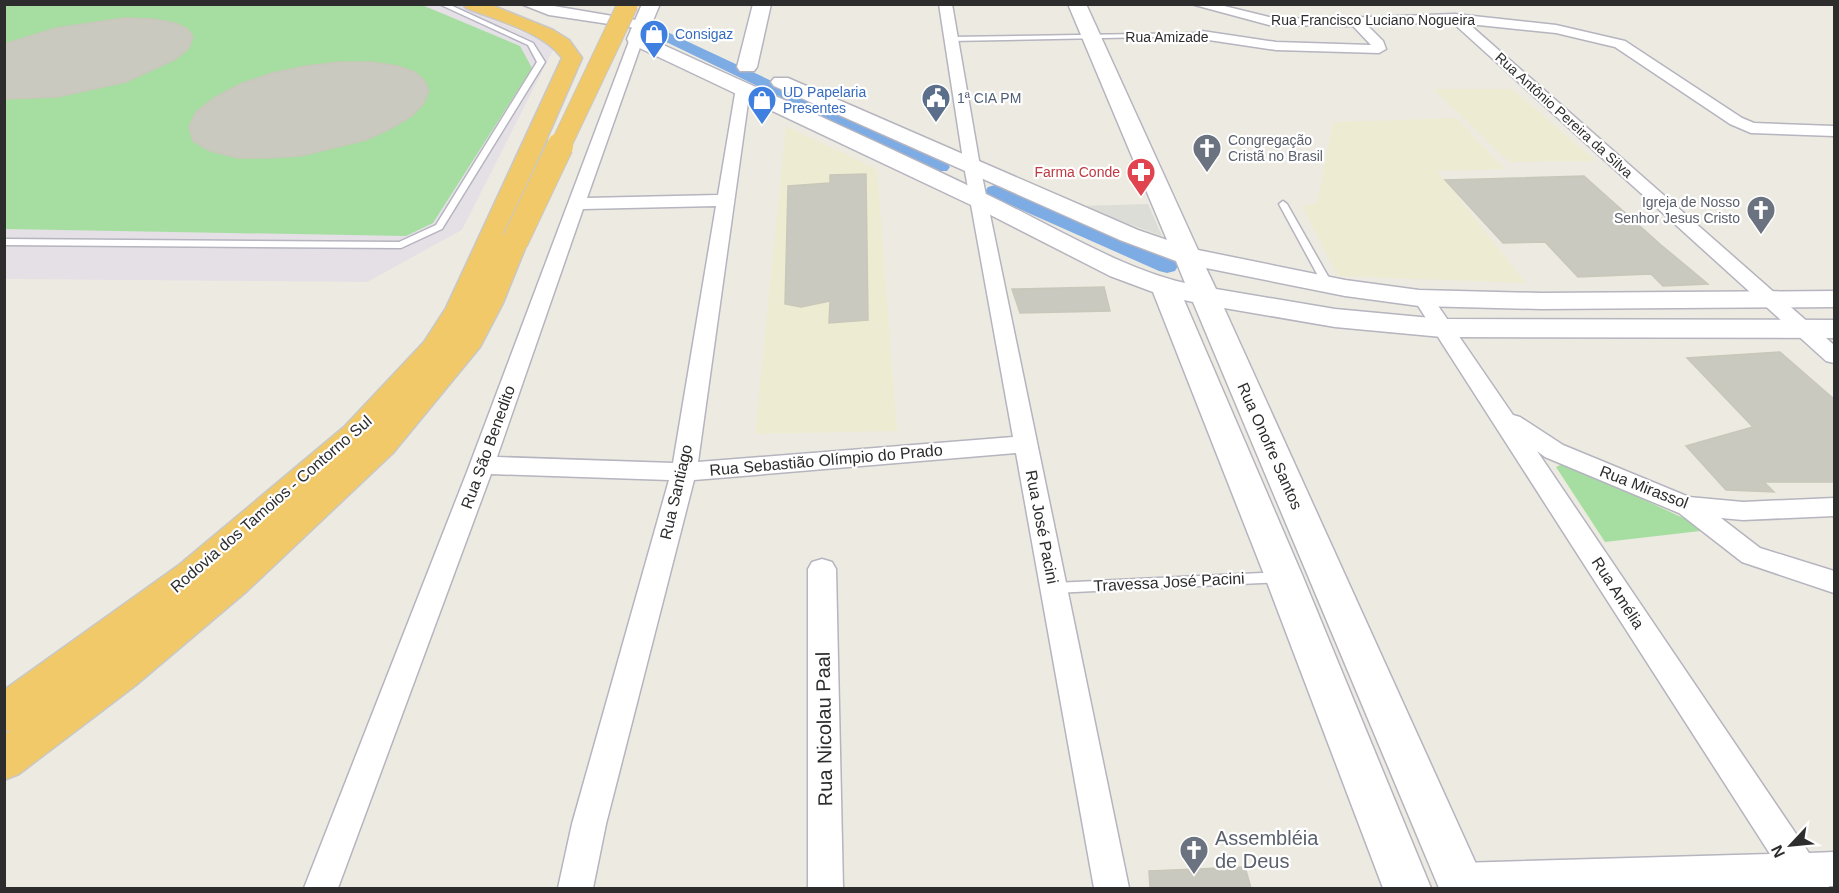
<svg xmlns="http://www.w3.org/2000/svg" width="1839" height="893" font-family="Helvetica,sans-serif">
<style>
.industrial{fill:#e4e0e6}
.education{fill:#edebd2}
.green{fill:#a6dea2}
.plaza{fill:#ddddd7}
.lines{fill:none;stroke-linecap:round;stroke-linejoin:round}
.canal{fill:#7dace5;fill-rule:evenodd}
.building{fill:#c9c9bf;stroke:#c8c7ba;stroke-width:1.5}
.lane-casing{stroke:#b5b4bf;stroke-width:3}
.street-casing{stroke:#b5b4bf;stroke-width:3}
.secondary-casing{stroke:#b5b4bf;stroke-width:3}
.highway-casing{stroke:#c8c8c8;stroke-width:3}
.lane{fill:#fff;fill-rule:evenodd}
.street{fill:#fff;fill-rule:evenodd}
.secondary{fill:#fff;fill-rule:evenodd}
.highway{fill:#f1c968;fill-rule:evenodd}
.highway-bridge-far1-casing{stroke:#c8c8c8;stroke-width:22;stroke-linecap:butt}
.highway-bridge-casing{stroke:#c8c8c8;stroke-width:28;stroke-linecap:butt}
.highway-bridge-far1{stroke:#f1c968;stroke-width:20}
.highway-bridge{stroke:#f1c968;stroke-width:26}
.labels{text-anchor:middle;dominant-baseline:central;stroke-width:4.5;stroke-linejoin:round;paint-order:stroke}
.far-street-label{font-size:14px;fill:#2d2d2d;stroke:#fff}
.far-shop-label{font-size:14px;fill:#366cbe;stroke:#fff;text-anchor:start}
.far-service-label{font-size:14px;fill:#4e5e75;stroke:#fff;text-anchor:start}
.far-worship-label{font-size:14px;fill:#5b616d;stroke:#fff;text-anchor:start}
.far-health-label{font-size:14px;fill:#be3a42;stroke:#fff;text-anchor:end}
.street-label{font-size:16px;fill:#2d2d2d;stroke:#fff}
.near-street-label{font-size:20px;fill:#2d2d2d;stroke:#fff}
.near-worship-label{font-size:20px;fill:#5b616d;stroke:#fff;text-anchor:start}
</style>
<rect width="100%" height="100%" fill="#edebe1"/>
<path class="industrial" d="M5,5H459L555,46L462,230L367,282L5,279Z"/>
<path class="education" d="M1433,89H1512L1596,161L1509,162Z
M1457,118L1505,169L1437,171L1526,283L1338,276L1302,206L1317,203L1333,122Z
M786,126L877,169L897,431L755,434Z"/>
<path class="green" d="M5,5H422L520,46L532,68L433,223L406,236L5,229Z
M1565,463L1709,530L1605,542L1556,467Z"/>
<path class="plaza" d="M1148,204L1162,236L1080,206Z"/>
<g class="lines">
<path class="canal" d="M665,31L947,163L950,167L947,171H933L660,39L657,36Z
M995,185L1175,261L1178,266L1175,271L1167,273L1159,271L988,195L985,191L988,187Z"/>
</g>
<path class="building" d="M124,18L153,19L175,23L188,29L193,37L189,48L176,59L126,82L57,97L4,99V44L56,28Z
M340,62H372L398,66L415,72L425,81L429,91L424,103L412,116L392,128L366,140L301,156L268,158H238L210,151L193,141L189,127L196,112L214,98L240,84L272,73L306,66Z
M866,174L868,320L829,323L830,301L801,307L785,304L788,186L830,183V175Z
M1584,176L1661,245L1708,284L1663,286L1651,274L1578,277L1545,242L1503,243L1445,180Z
M1104,287L1110,311L1020,313L1012,289Z
M1780,352L1834,399V482H1764L1774,492L1726,490L1686,446L1753,427L1687,358Z
M1245,867L1251,888H1150L1149,871Z"/>
<g class="lines">
<g class="lane-casing">
<path id="lane" d="M439,4H448L533,43L545,62L442,229L401,248L4,245V239L399,242L436,225L537,62L528,45Z
M1202,33L1204,34V36L951,41L948,39L951,37Z
M1283,201L1287,204L1333,285L1332,287L1328,288L1323,285L1279,204Z
M1280,572L1285,573L1287,577L1285,581L1280,582L1054,593L1049,592L1047,588L1049,584L1054,583Z"/>
</g>
<g class="street-casing">
<path id="street" d="M521,4H542L642,21L649,25L642,29L549,15Z
M939,4H952L980,166L1129,888H1094L1016,453L694,480L606,824L593,888H558L572,824L669,480L491,474L338,888H304L467,472L631,36H641L643,39L587,198L718,195L736,88L743,84L750,88L698,462L1013,437L964,166ZM716,206L673,463L497,457L583,209Z
M1191,4H1216L1269,17L1310,19L1455,14L1556,25L1625,41L1742,118L1754,123L1834,126V136L1751,133L1730,124L1615,47L1556,33L1469,24L1834,345V363L1826,361L1452,22L1367,25L1383,41L1386,49L1379,53L1276,50L1202,39L1195,35L1202,31L1276,42L1371,45L1353,26L1269,25Z
M1423,292L1430,294L1513,415L1520,417L1563,445L1689,497L1743,502L1834,498V516L1743,520L1721,518L1760,548L1834,571V593L1742,562L1679,513L1545,457L1537,451L1809,853L1834,852V886H1829V888H1445L1442,880L1447,868L1459,863L1770,854L1413,298L1416,294Z
M822,559L832,562L836,569L843,888H808V569L812,562Z"/>
</g>
<g class="secondary-casing">
<path id="secondary" d="M642,4H660L646,37C761,90 877,141 990,196C1049,224 1122,269 1185,283L1176,261L1120,240L774,86L771,82L774,78H788L1138,230L1167,240L1068,4H1086L1198,250L1345,280L1419,290L1541,293L1834,291V307L1541,309L1419,306L1345,296L1206,268L1216,289L1335,309L1442,319L1834,320V338L1442,337L1335,327L1224,308L1487,888H1439L1193,302L1184,300L1303,577L1431,888H1383L1265,577L1153,292L1110,276L971,205L629,43L627,39Z
M753,4H771L757,67L754,71H740L737,67Z"/>
</g>
<g class="highway-casing">
<path id="highway" d="M463,4H489L553,30L569,40L582,58L504,237L515,233L524,236L528,241L503,303L480,347L393,453L247,591L136,685L19,774L4,780V735L11,730L4,732V690L179,565L344,427L424,342L446,308L562,58C544,32 495,20 466,8Z"/>
</g>
<use href="#lane" class="lane"/>
<use href="#street" class="street"/>
<use href="#secondary" class="secondary"/>
<use href="#highway" class="highway"/>
<g class="highway-bridge-far1-casing">
<path id="highway-bridge-far1" d="M560,147L628,4"/>
</g>
<g class="highway-bridge-casing">
<path id="highway-bridge" d="M515,241L560,146"/>
</g>
<use href="#highway-bridge-far1" class="highway-bridge-far1"/>
<use href="#highway-bridge" class="highway-bridge"/>
</g>
<defs>
<g id="shop-pin" transform="scale(1.5)"><path d="M0 17L-7.5 6A9.5 9.5 0 1 1 7.5 6Z" fill="#3f7fe0" stroke="#fff"/><path d="M-5-2.5h2.3a2.7 3.5 0 0 1 5.4 0H5L5.5 6h-11ZM-1.5-2.5h3a1.5 2.3 0 0 0-3 0Z" fill="#fff"/></g>
<g id="civic-pin" transform="scale(1.5)"><path d="M0 17L-7.5 6A9.5 9.5 0 1 1 7.5 6Z" fill="#5c6f8a" stroke="#fff"/><path d="M-.6-6.5H3V-4.5H.6V-3L4-1V1h2V6H-6V1h2V-1L-.6-3ZM-1.2 2.5V6h2.4V2.5Z" fill="#fff"/></g>
<g id="church-pin" transform="scale(1.5)"><path d="M0 17L-7.5 6A9.5 9.5 0 1 1 7.5 6Z" fill="#6b7280" stroke="#fff"/><path d="M-1.2-6h2.4v3.5h3.3v2.4h-3.3V6h-2.4V-.1h-3.3v-2.4h3.3Z" fill="#fff"/></g>
<g id="pharmacy-pin" transform="scale(1.5)"><path d="M0 17L-7.5 6A9.5 9.5 0 1 1 7.5 6Z" fill="#e0444e" stroke="#fff"/><path d="M-2-6h4v4h4v4h-4v4h-4v-4h-4v-4h4Z" fill="#fff"/></g>
</defs>
<g fill-rule="evenodd">
<use href="#shop-pin" x="654" y="34"/>
<use href="#civic-pin" x="936" y="98"/>
<use href="#shop-pin" x="762" y="100"/>
<use href="#church-pin" x="1207" y="148"/>
<use href="#pharmacy-pin" x="1141" y="172"/>
<use href="#church-pin" x="1761" y="210"/>
<use href="#church-pin" x="1194" y="850"/>
</g>
<g class="labels">
<g class="far-street-label">
<text x="1373" y="20">Rua Francisco Luciano Nogueira</text>
<text x="1167" y="37">Rua Amizade</text>
<text transform="translate(1564 115) rotate(42)">Rua Antônio Pereira da Silva</text>
</g>
<g class="far-shop-label">
<text x="675" y="34">Consigaz</text>
<text x="783" y="92">UD Papelaria<tspan x="783" dy="16">Presentes</tspan></text>
</g>
<g class="far-service-label">
<text x="957" y="98">1ª CIA PM</text>
</g>
<g class="far-worship-label">
<text x="1228" y="140">Congregação<tspan x="1228" dy="16">Cristã no Brasil</tspan></text>
<text x="1740" y="202" text-anchor="end">Igreja de Nosso<tspan x="1740" dy="16">Senhor Jesus Cristo</tspan></text>
</g>
<g class="far-health-label">
<text x="1120" y="172">Farma Conde</text>
</g>
<g class="street-label">
<text transform="translate(1270 446) rotate(66)">Rua Onofre Santos</text>
<text transform="translate(488 447) rotate(-70)">Rua São Benedito</text>
<text transform="translate(826 460) rotate(-5)">Rua Sebastião Olímpio do Prado</text>
<text transform="translate(1644 487) rotate(21)">Rua Mirassol</text>
<text transform="translate(676 492) rotate(-77)">Rua Santiago</text>
<text transform="translate(271 504) rotate(-41)">Rodovia dos Tamoios - Contorno Sul</text>
<text transform="translate(1042 527) rotate(79)">Rua José Pacini</text>
<text transform="translate(1169 582) rotate(-3)">Travessa José Pacini</text>
<text transform="translate(1618 593) rotate(57)">Rua Amélia</text>
</g>
<g class="near-street-label">
<text transform="translate(824 729) rotate(-91)">Rua Nicolau Paal</text>
</g>
<g class="near-worship-label">
<text x="1215" y="838">Assembléia<tspan x="1215" dy="23">de Deus</tspan></text>
</g>
</g>
<rect width="1839" height="893" fill="none" stroke="#2d2d2d" stroke-width="12"/>
<g transform="translate(1791 845) rotate(244)" stroke="#ffffff" stroke-width="4.5" paint-order="stroke">
<path d="M0-4.5L10 22L0 15L-10 22Z" fill="#2d2d2d"/>
<text y="-9" font-size="16" font-weight="bold" text-anchor="middle" fill="#2d2d2d">N</text>
</g>
</svg>
